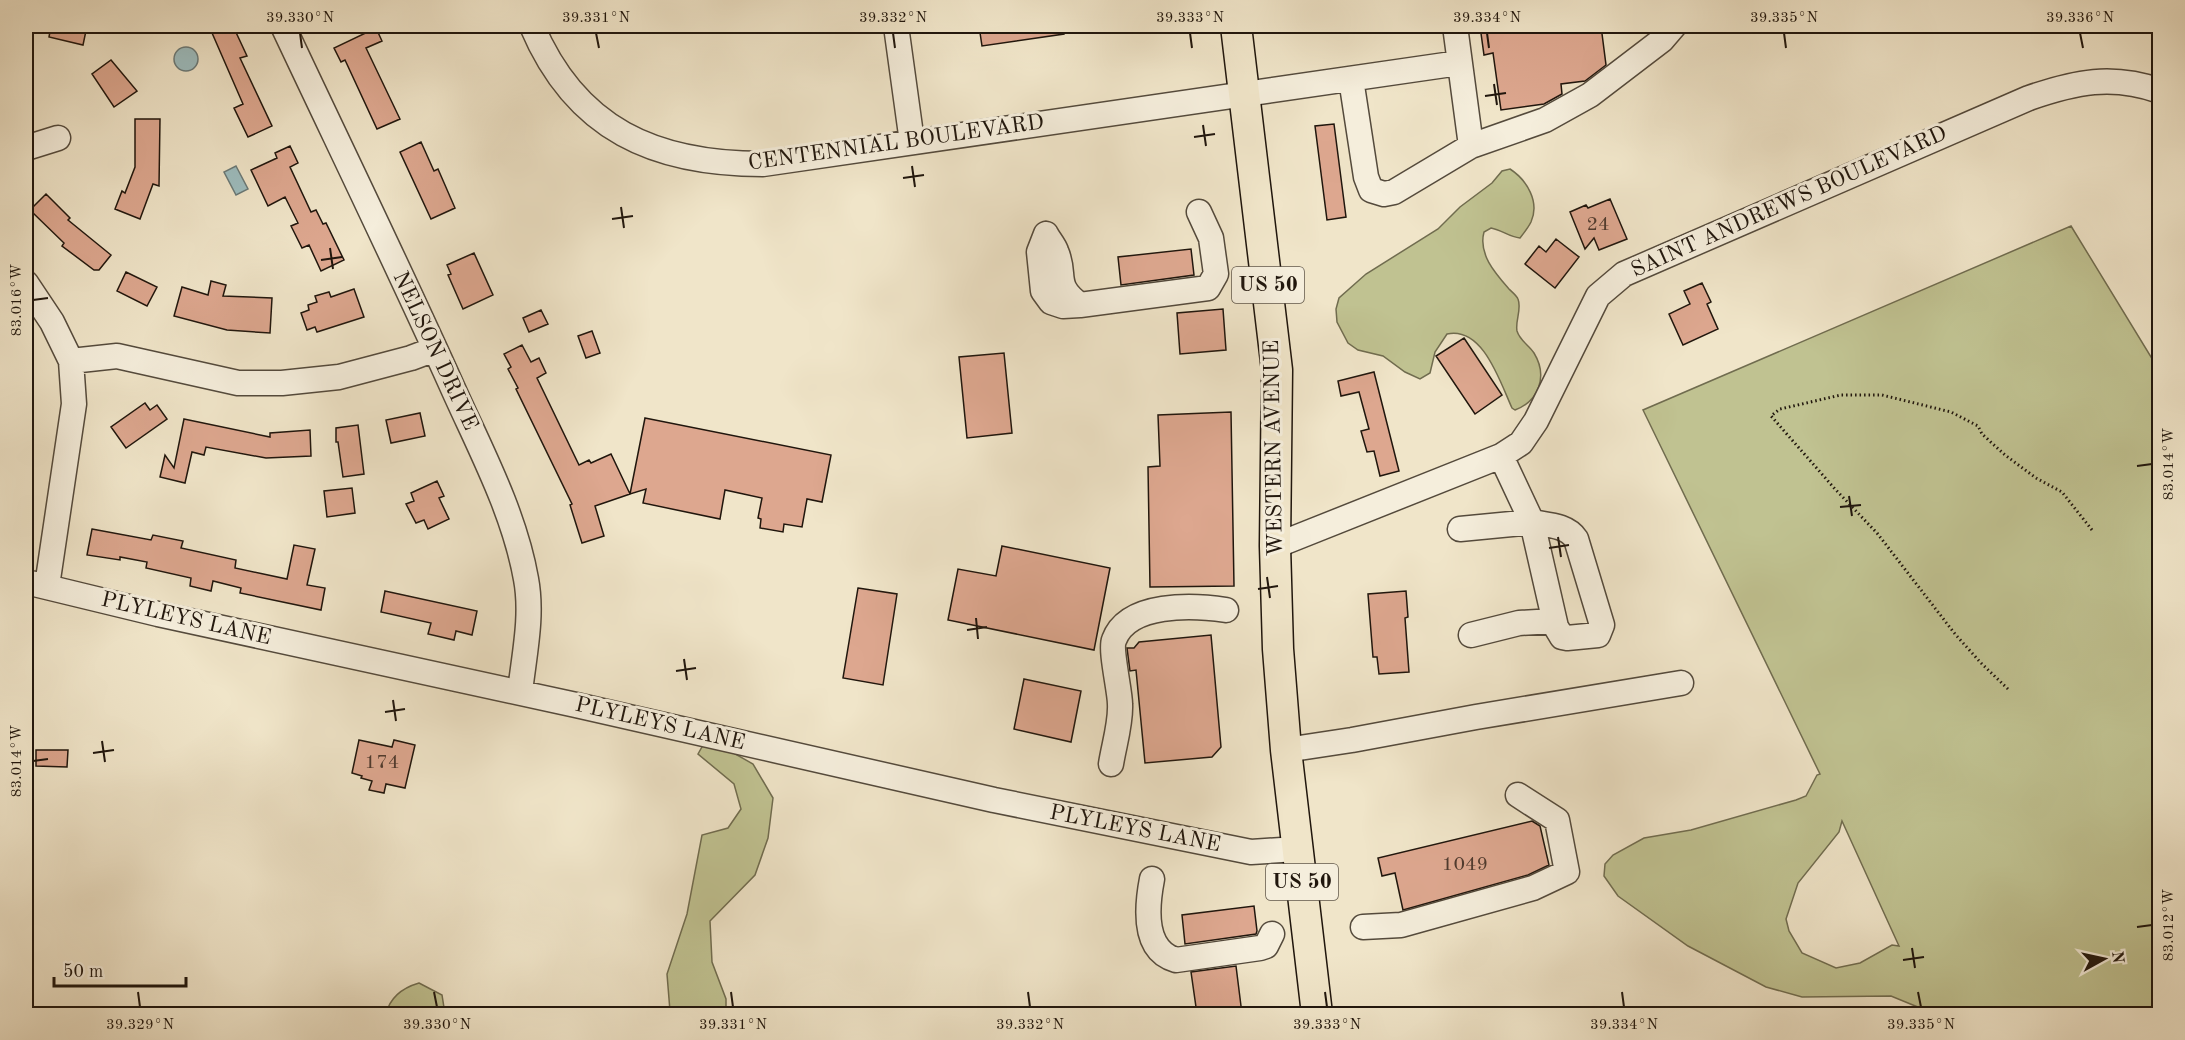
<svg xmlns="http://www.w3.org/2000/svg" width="2185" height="1040" font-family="'Old Standard TT',serif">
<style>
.green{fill:#c0c291;stroke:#706c4f;stroke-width:1.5;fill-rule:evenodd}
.water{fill:#9dbdbf;stroke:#6b7a78;stroke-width:1.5}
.building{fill:#dda78f;stroke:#20160d;stroke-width:1.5}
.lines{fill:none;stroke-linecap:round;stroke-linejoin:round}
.minor-casing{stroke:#544a3c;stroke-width:27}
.major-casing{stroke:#20160d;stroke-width:33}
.path{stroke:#20160d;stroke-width:3;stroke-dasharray:1.5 3;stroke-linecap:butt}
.minor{stroke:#f5eedc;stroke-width:24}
.major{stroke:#f0e5c9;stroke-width:30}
.ticks{fill:none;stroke:#20160d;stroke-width:2}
.labels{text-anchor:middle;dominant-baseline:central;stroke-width:6;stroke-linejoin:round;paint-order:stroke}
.number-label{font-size:20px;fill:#4f3a2e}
.shield{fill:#f5eedc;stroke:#60574b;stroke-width:1.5}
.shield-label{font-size:21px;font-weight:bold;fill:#20160d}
.street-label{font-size:22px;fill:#20160d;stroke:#f5eedc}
.neatline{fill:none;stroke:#20160d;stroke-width:2}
.ticks-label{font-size:15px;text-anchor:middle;fill:#20160d}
</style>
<rect width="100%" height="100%" fill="#f0e5c9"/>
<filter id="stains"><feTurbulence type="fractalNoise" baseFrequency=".00333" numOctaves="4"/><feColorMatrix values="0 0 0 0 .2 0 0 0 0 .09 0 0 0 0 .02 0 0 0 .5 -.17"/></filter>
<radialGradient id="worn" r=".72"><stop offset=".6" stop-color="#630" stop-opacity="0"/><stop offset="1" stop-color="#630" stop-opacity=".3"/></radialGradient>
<path class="green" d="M1510,169C1527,180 1540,202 1531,222C1528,228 1524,233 1520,238C1509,237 1502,230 1491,228L1484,232C1478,254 1495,273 1509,289C1511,291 1517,296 1518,299C1522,309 1515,321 1517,331C1520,341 1529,345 1534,353C1548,376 1539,401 1515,410L1512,408C1500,382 1483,326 1447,334L1435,352L1430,373L1420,379L1405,372L1383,356L1358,350L1348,343L1337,322L1336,309L1339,298L1366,274L1438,229L1460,207L1492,183L1502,171Z
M2071,226L2159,370V1014H1929L1925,1010L1891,996L1802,997L1766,987L1688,946L1618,896L1604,876L1605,864L1613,855L1644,838L1691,830L1796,800L1806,796L1817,775L1820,774L1643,410ZM1842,821L1899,946L1892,945L1860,963L1836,968L1802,953L1789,931L1786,919L1798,883L1839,832Z
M707,738L753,764L773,798L768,838L755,875L710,921L712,962L726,999V1014H668L670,1011L667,974L687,914L702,835L728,828L741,809L734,784L698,754Z
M419,983L442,995L445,1014H386C390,997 402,988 419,983Z"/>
<path class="water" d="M174 59a12 12 0 1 1 24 0a12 12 0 1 1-24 0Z
M236,166L248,189L236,195L224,172Z"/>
<path class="building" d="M51,26H87L83,45L49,37Z
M209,26H233L247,56L240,58L272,126L248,137L234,108L243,104Z
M979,26H1064V34L982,46Z
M1480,26H1601L1606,65L1585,81L1561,84L1562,94L1544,104L1501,110L1493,53L1484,55Z
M376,28L382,41L366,48L400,119L377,129L345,60L341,62L334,48Z
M111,60L137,91L114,107L92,74Z
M135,119H160L159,186L153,184L140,219L115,209L122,191L125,193L135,167Z
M1334,124L1346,217L1327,220L1315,126Z
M421,142L434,171L438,169L455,208L431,219L400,152Z
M290,146L298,163L290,167L311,212L316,210L323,224L326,223L344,260L321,271L309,245L302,248L291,226L298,223L285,197L268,206L251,170L277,158L275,153Z
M46,194L70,218L68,220L111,255L99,270H94L62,246L64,243L30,210Z
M1610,199L1627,239L1599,250L1594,238L1585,249L1570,212L1586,205L1588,208Z
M1556,239L1579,257L1555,288L1525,264L1539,246L1546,252Z
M1191,249L1194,275L1121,285L1118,257Z
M474,253L493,295L463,309L448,275L451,274L447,265Z
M126,272L157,287L147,306L117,291Z
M211,281L226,285L223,296L272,298L270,333L227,330L174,316L182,287L208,295Z
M1702,283L1711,302L1707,304L1718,329L1683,345L1669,314L1690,304L1684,291Z
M354,289L364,317L317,332L315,327L307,330L301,313L309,310L308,305L317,302L315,296L329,292L331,297Z
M1223,309L1226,350L1180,354L1177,313Z
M541,310L548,324L529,332L523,318Z
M592,331L600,353L586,358L578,336Z
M1464,338L1502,395L1475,414L1436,356Z
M522,345L531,362L539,358L546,373L537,378L579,465L589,460L591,463L611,454L630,494L595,506L604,536L582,543L570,505L572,504L516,389L518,388L508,369L511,367L504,354Z
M1004,353L1012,433L967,438L959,357Z
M1374,372L1399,471L1380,476L1374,451L1367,452L1361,431L1369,429L1359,392L1341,396L1338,381Z
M145,403L150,410L157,405L167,419L126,448L111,427Z
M1231,412L1234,586L1150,587L1148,467L1160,466L1158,415Z
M420,413L425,436L391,443L386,420Z
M645,418L831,455L822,502L807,499L802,527L784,524L783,532L760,528L761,519L758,518L762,498L725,490L720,519L643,503L646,489L630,494Z
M184,419L270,437V433L310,430L311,456L266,458L206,447L204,455L192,452L185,483L160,477L165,455L174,468Z
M358,425L364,474L343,477L338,442H336V428Z
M437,481L444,496L439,498L449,519L428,529L424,520L416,523L406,504L414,501L411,493Z
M352,488L355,513L327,517L324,491Z
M92,529L151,540L153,535L183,541L181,548L236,560L235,568L287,579L294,545L315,549L307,585L325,588L321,610L240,593L241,588L213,581L211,591L190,586L191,578L146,568L147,562L120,557V560L87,555Z
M1002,546L1110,568L1094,650L948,620L958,569L996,576Z
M858,588L897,594L883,685L843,678Z
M385,591L477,611L472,635L456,631L454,640L428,634L431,623L381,612Z
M1406,591L1408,617L1405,618L1409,672L1379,674L1377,657H1373L1368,594Z
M1211,635L1221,747L1212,757L1145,763L1136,670L1130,671L1127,648H1134L1139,642Z
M1024,679L1081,691L1071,742L1014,729Z
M359,740L392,747L394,740L415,745L405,788L386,784L384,793L369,790L372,781L361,778L362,776L352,773Z
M36,750H68L67,767L36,766Z
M1532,821L1540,826L1549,865L1528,875L1403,910L1395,873L1382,876L1378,858Z
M1254,906L1257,931L1256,934L1185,944L1182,915Z
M1236,966L1242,1014H1197L1191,972Z"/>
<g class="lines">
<g class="minor-casing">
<path id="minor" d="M283,26C339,145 397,264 451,384C479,447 514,511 526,579C533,616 524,655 520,692
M532,26C576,130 655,164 763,164L1459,63
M896,26L912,142
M1455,26L1471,146
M1351,79L1366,177L1371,190L1384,194L1394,192L1471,146L1545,120L1590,95L1662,40L1674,26
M26,148L58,138
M1046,234L1039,252L1043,291L1051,302L1063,306L1080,305L1208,288L1216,274L1211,238L1199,212
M1046,234C1049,240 1054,245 1056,251C1067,276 1052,284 1080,305
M26,283L52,322L71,361L74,404L47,586
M71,361L117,356L238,383H282L339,377L411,358L435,349
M1460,529L1532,522L1556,627L1562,637L1567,638L1598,635L1602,625L1576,539C1567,525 1547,525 1532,522L1501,456
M1275,546L1501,456L1521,443L1536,421L1598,296L1624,274L2029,98C2075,82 2112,74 2160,91
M26,582L158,614L576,705L994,800L1251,852L1297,849
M1471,635L1519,623L1554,621
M1286,750L1352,740L1476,717L1681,683
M1111,764C1114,745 1121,723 1120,704C1120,691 1110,650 1114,640C1128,602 1193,605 1226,610
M1152,879C1147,905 1142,950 1176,960L1260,948L1266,946L1272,934
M1363,927L1401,925L1533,888L1567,872L1557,820L1518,795"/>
</g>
<g class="major-casing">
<path id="major" d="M1236,26L1277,370L1275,546L1278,649L1286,750L1317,1014"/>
</g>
<path class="path" d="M2008,689L1981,663L1955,634L1877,533L1835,489L1771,416L1780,409L1841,395H1882L1951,412L1978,426L1982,434L2005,455L2036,478L2062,492L2092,530"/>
<use href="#minor" class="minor"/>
<use href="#major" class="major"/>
</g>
<path class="ticks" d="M300,33L302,48M596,33L599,48M893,33L895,48M1190,33L1192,48M1487,33L1489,48M1784,33L1786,48M2080,33L2083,48M1494,84L1497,105M1485,96L1506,93M1203,125L1206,146M1194,137L1215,134M912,166L915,187M903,178L924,175M621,207L624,228M612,219L633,216M330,248L333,269M321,260L342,257M33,300L48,298M2137,466L2152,464M1849,496L1852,516M1840,507L1861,505M1558,537L1561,557M1549,548L1569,545M1267,577L1270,598M1258,589L1278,586M976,618L978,639M967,630L987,627M684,659L687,680M676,671L696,668M393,700L396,721M385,712L405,709M102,741L105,762M93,753L114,750M33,761L48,759M2137,927L2152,925M1912,948L1915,968M1903,960L1924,957M138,992L140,1007M434,992L437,1007M731,992L733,1007M1028,992L1030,1007M1325,992L1327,1007M1622,992L1624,1007M1918,992L1921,1007"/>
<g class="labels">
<g class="number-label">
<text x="1598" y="225">24</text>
<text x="382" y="763">174</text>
<text x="1465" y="865">1049</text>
</g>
<g class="shield">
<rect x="1232" y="267" width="72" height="36" rx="4.5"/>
<rect x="1266" y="864" width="72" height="36" rx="4.5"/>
</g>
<g class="shield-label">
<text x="1268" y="285">US 50</text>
<text x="1302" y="882">US 50</text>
</g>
<g class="street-label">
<text transform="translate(896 143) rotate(-8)">CENTENNIAL BOULEVARD</text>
<text transform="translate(1789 202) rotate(-24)">SAINT ANDREWS BOULEVARD</text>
<text transform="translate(435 351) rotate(65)">NELSON DRIVE</text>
<text transform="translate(1274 448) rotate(-91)">WESTERN AVENUE</text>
<text transform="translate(186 619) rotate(13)">PLYLEYS LANE</text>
<text transform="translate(660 724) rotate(13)">PLYLEYS LANE</text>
<text transform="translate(1135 829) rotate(11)">PLYLEYS LANE</text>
</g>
</g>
<rect width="2185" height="1040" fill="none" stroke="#f0e5c9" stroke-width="66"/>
<g transform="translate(2104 959) rotate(82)" stroke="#f5eedc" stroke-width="4.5" paint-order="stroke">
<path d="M0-4.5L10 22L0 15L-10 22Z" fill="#20160d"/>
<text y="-9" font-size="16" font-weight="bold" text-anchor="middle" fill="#20160d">N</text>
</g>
<path d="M54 977v9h132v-9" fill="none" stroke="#20160d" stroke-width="3"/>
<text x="63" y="977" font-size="18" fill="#20160d" stroke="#f5eedc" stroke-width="4.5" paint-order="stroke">50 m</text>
<rect x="33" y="33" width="2119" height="974" class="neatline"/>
<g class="ticks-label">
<text x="300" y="22">39.330°N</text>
<text x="596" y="22">39.331°N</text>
<text x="893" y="22">39.332°N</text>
<text x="1190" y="22">39.333°N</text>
<text x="1487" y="22">39.334°N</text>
<text x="1784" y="22">39.335°N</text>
<text x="2080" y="22">39.336°N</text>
<text transform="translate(16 300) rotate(-90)" y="5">83.016°W</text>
<text transform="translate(2168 464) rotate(-90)" y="5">83.014°W</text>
<text transform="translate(16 761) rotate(-90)" y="5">83.014°W</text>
<text transform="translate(2168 925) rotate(-90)" y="5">83.012°W</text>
<text x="140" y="1029">39.329°N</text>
<text x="437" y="1029">39.330°N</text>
<text x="733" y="1029">39.331°N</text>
<text x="1030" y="1029">39.332°N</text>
<text x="1327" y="1029">39.333°N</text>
<text x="1624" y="1029">39.334°N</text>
<text x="1921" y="1029">39.335°N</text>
</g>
<rect width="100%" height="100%" filter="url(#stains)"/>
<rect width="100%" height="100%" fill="url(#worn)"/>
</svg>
